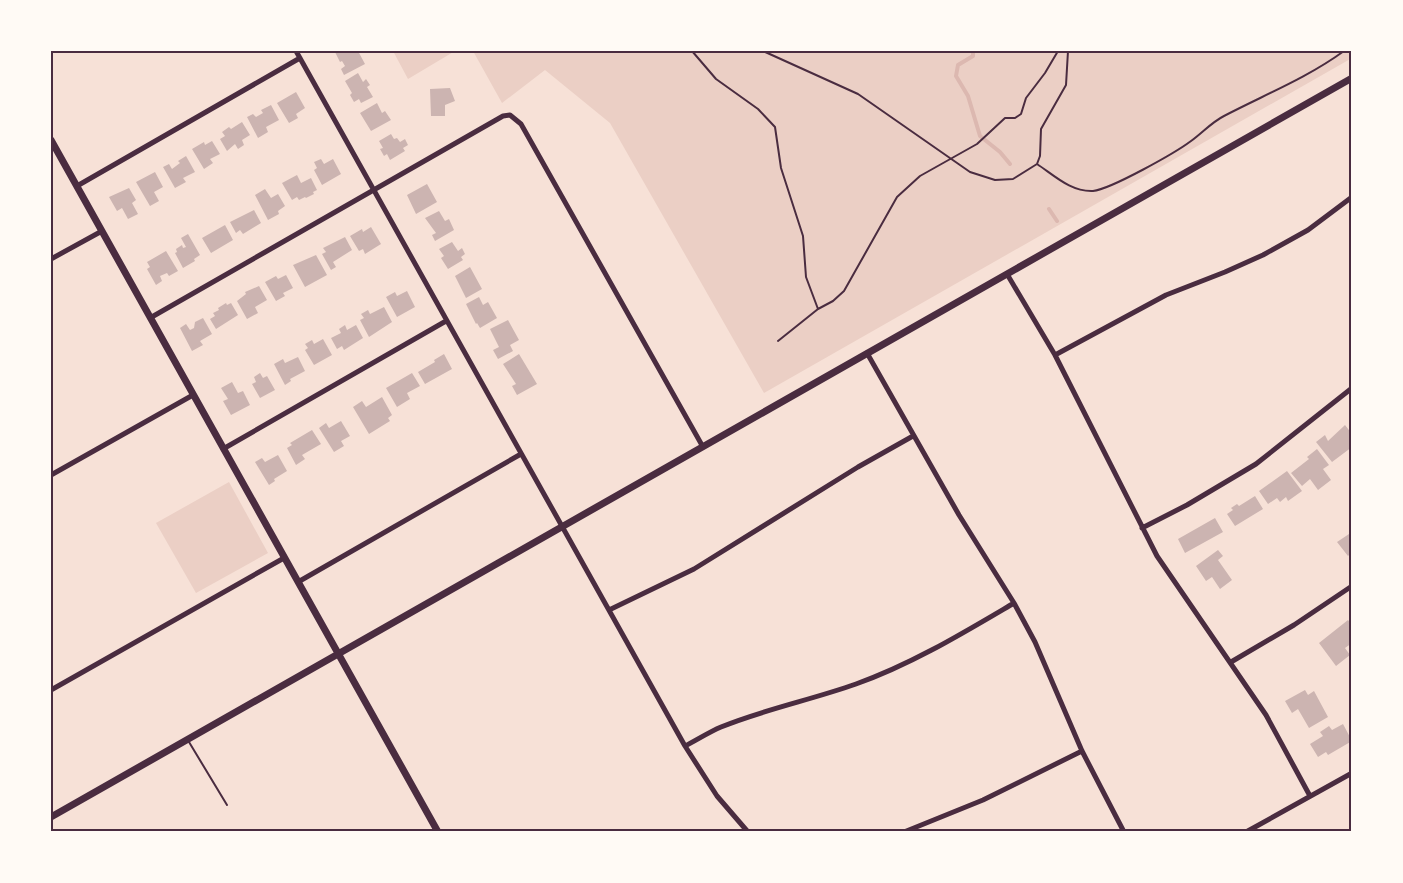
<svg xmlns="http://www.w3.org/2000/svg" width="1403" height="883" font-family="'PT Sans',sans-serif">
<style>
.green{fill:#ebcfc5}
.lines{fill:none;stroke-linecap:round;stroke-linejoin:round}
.stream{stroke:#dcb8b0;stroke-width:4}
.building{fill:#ccb4b1}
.service{stroke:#4a2c40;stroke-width:2}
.minor{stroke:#4a2c40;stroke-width:5}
.tertiary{stroke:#4a2c40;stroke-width:7}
.neatline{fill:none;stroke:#4a2c40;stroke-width:2}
</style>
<rect width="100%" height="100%" fill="#f7e1d7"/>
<path class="green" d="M393,51H455L408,79Z
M473,51H1352V58L764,393L610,123L545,70L502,103Z
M229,482L268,553L196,593L156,523Z"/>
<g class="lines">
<path class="stream" d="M973,51V56L958,65L956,76L968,96L980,136L1000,152L1010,164
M1049,209L1057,221"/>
</g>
<path class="building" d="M336,51H358L365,64L344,75L341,69L345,66L342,61L340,62L335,52Z
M358,73L363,82L366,79L370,85L367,87L373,97L361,103L359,99L354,102L350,95L352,93L345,81Z
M450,88L455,101L445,105V116H431L430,89Z
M296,92L305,108L296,114L298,118L289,123L277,103Z
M377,103L382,113L385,111L391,120L371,131L360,113Z
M271,105L279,120L266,127L268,132L258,138L247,117L253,114L256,117L263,113L261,110Z
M242,122L250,135L242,140L244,145L238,149L235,144L227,151L220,139L225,136L222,132L229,127L231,129Z
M391,134L394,139L397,138L400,142L405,139L408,145L403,148L405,151L390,160L387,154L384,156L380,149L383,148L379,141Z
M212,141L220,154L210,159L213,163L204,169L192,149L204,142L205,145Z
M186,156L195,172L183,178L186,182L175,188L163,167L169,164L172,169L180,163L178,161Z
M321,159L324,164L333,159L341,174L322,185L314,170L317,168L314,162Z
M155,172L163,187L154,192L159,201L150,206L136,182Z
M297,175L301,183L311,178L317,190L313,192L314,194L306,198L305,197L299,200L297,197L292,200L282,183Z
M427,184L437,202L416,214L407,195Z
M129,188L136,200L132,203L138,214L128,219L122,208L117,211L109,197Z
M265,189L271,198L278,194L285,206L278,211L279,214L268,220L255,195Z
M254,210L261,223L243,234L240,230L236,233L230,222Z
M439,211L445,221L449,219L454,230L435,241L432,235L436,233L425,218Z
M225,225L233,240L211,253L202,238Z
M371,227L381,244L365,254L363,249L359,251L350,236L362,229L363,232Z
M188,234L200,255L194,259L195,261L183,268L175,253L177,252L176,249L182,245L183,248L186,247L181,238Z
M345,237L352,250L333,262L336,267L331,270L322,254L326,252L323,248Z
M452,242L458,251L462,248L465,254L461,257L463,260L448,269L441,258L444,256L439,249Z
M166,251L178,271L169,276L167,273L160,276L162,281L156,285L147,269L150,267L147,262Z
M316,255L327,275L305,287L293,265Z
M470,267L482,289L466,298L455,276Z
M286,275L293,288L283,293L285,296L276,301L265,282L276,276L278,279Z
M259,286L267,300L255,307L258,313L247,319L237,301L246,294L245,292Z
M407,291L415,307L397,317L386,297L395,292L397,296Z
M479,297L483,305L488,302L497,318L480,328L477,323L476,324L466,304Z
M226,303L227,305L231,303L238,315L216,329L210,319L215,316L213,313L219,310L218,308Z
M384,307L392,322L369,337L360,320L364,318L361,314L368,310L370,314Z
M203,318L212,334L200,341L203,345L192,351L180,328L186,324L190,330L194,328L195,322Z
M508,320L519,340L510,345L513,351L498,359L493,350L499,347L490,329Z
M345,325L347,330L356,325L363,338L344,350L342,346L337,349L331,338L341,333L339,329Z
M323,339L332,355L314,365L305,350L308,348L305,344L312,340L314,344Z
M444,354L452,369L425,384L418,372L435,362L434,360Z
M519,354L537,384L517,395L512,386L516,384L503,364Z
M298,357L305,371L290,379L291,381L285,385L274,364L283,359L285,363Z
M260,373L263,378L267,376L275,390L260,398L252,384L256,382L254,377Z
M412,373L420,386L407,393L410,399L397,407L386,388Z
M232,382L238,393L243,391L250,405L231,415L223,401L228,399L221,388Z
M382,397L392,415L388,418L390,421L369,434L353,407L362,401L366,407Z
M341,421L350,436L341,441L344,446L334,452L319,428L326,423L329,428Z
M1345,425L1352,434V447L1332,462L1316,442L1325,435L1328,441Z
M312,430L321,444L302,455L305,459L296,465L287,448L292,445L290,443Z
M1317,449L1329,465L1323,469L1331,480L1318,490L1310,479L1302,486L1291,473L1309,459L1307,457Z
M278,455L287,471L274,479L275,481L269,485L255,462L262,458L265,462Z
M1287,471L1302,491L1288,501L1286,497L1280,502L1277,498L1268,504L1259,491Z
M1255,496L1263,509L1235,526L1227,514L1233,510L1231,508L1237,504L1239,506Z
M1215,518L1223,532L1185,553L1178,539Z
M1352,532V552L1348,556L1337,542Z
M1218,550L1223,556L1218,560L1232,580L1220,589L1212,577L1206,581L1196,566Z
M1348,620L1352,625V643L1345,648L1350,655L1336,666L1319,643Z
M1305,690L1308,695L1314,691L1328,717L1309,728L1298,709L1292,713L1285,701Z
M1343,724L1352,741L1328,755L1326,752L1318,757L1310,744L1323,736L1320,732L1329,726L1332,730Z"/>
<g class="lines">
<path class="service" d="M692,51L716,79L758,109L775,127L781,168L803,236L806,277L818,309
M763,51L858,94L970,172L995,180L1013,179L1037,164C1055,176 1071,192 1093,191C1111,189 1175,153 1191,141C1202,133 1212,122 1224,116C1264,95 1307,78 1344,51
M1037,164L1040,156L1041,129L1066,85L1068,51
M778,341L818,309L833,301L844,291L897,197L920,176L977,144L1005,118H1015L1021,114L1026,98L1045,73L1058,51
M189,742L227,805"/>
<path class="minor" d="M296,51L685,746L717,796L748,832
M77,186L300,58
M51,259L102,231
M1007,274L1055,355L1157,556L1266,715L1310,796
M150,318L503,116L510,115L521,124L703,447
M867,353L959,515L1014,603L1035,642L1082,751L1124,832
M1055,355L1166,295L1225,272L1263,255L1308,230L1352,197
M223,449L446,321
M51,475L193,395
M1142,528L1187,505L1256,464L1352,388
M298,582L521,454
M609,610L694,569L858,467L913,436
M1231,662L1294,625L1352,586
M51,690L284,558
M685,746C697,740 709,732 721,727C765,709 811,700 856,684C912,664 963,633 1014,603
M904,832L983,800L1082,751
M1246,832L1352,773"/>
<path class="tertiary" d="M51,140L438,832
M51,817L1352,78"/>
</g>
<rect width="1403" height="883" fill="none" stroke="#fffaf5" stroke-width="105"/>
<rect x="52" y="52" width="1298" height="778" class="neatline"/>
</svg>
